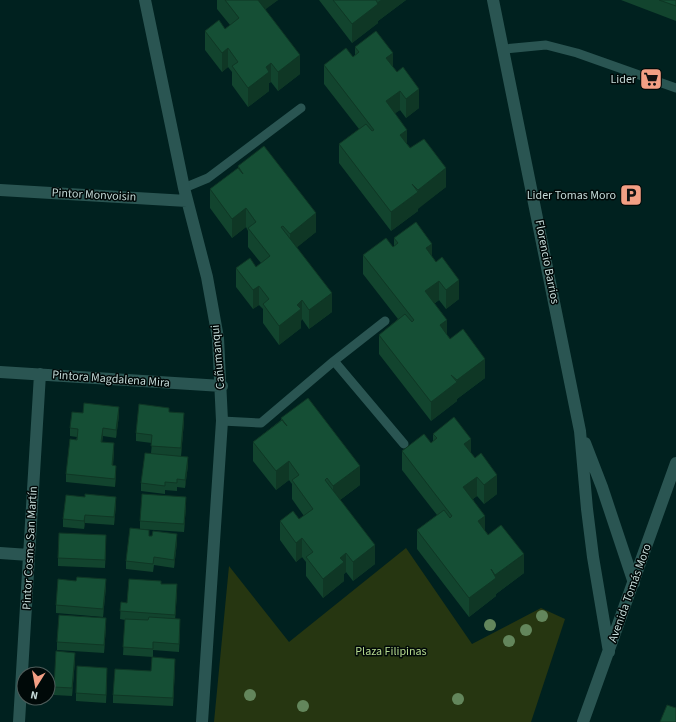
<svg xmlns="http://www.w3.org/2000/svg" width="676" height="722" font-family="'Source Sans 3',sans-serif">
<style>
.green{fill:#263611}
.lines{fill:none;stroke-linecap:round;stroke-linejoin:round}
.lane{stroke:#2a5552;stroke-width:9}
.street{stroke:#2a5552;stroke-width:12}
.secondary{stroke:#2a5552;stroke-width:12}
.tree{fill:#63865c}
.wall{fill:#12442e}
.shaded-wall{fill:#0f3725}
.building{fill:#154f35;stroke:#0f3725}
.labels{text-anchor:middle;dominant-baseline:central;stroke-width:3;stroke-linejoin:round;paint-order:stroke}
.poi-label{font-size:12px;fill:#c4dad8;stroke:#000908;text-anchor:end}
.street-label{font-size:12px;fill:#c4dad8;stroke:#000908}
.park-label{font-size:12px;fill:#b4d88e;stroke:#000908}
</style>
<rect width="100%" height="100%" fill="#00211f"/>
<path class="green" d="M406,548L472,644L541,608L565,619L531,722H214L229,566L289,642Z"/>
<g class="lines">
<path class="lane" d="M504,49L546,45L577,53L676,88
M184,188L208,178L301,108
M334,361L404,444
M222,421L261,423L334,361L385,321"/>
<path class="street" d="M145,0L184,188L207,277L218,338L222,421L202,722
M0,190L187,201
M0,372L222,386
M0,553L29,555
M19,722L40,374"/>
<path class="secondary" d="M493,0L580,431L587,509L593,557L609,652
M585,443L602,487L634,583
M583,722L676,463"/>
</g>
<g class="tree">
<circle cx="542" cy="616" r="6"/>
<circle cx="490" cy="625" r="6"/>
<circle cx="526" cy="630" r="6"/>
<circle cx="509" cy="641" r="6"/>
<circle cx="250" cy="695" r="6"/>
<circle cx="458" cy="699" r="6"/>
<circle cx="303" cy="706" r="6"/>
</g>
<path class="wall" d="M217,0H278L265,9L300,74L278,91L271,82L269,83V91L248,107L232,85V72L228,67L222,72L205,50V31L225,29L230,25L217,9Z
M319,0H406L378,21V23L352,43Z
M621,0H676V21Z
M355,47L393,67L419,108L406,118L400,110L395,113L407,144L446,187L418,208V211L391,231L339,163V144L359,129L324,84V65L353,57L355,55Z
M238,166L316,232L297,247L332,312L309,329L302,319L301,321V328L279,345L263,323V309L259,305L253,309L236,287V268L256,267L261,263L248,247V231L246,227L232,238L210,208V189L238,168Z
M394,238L432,257L459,299L446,309L439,300L434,304L447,335L485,378L457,399V401L431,421L379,354V335L398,319L363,274V255L393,247L394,246Z
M169,412L184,421L181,456L188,465L185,488L177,487V491L165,490V494L141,491V483L151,453L152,443L136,441V433Z
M83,413L119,415L116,438L103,436L102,442L114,451L113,466L116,474L115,487L66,482V474L77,437L70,436V428Z
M281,418L360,485L340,500L375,564L353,581L346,572L344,574V581L323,598L306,576V562L302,557L296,562L280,540V521L299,519L304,516L292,499V484L289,480L276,490L253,461V442L281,420Z
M433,434L471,453L497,494L484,504L477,496L473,499L485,531L524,573L496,594V596L469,617L417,549V530L437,515L402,470V451L431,443L433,441Z
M85,497L116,505L114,525L85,523L84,529L63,527V519Z
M186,505L184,532L140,529V521Z
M149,536L177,542L174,568L154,565L153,572L126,569V561Z
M106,543L105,568L58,566V558Z
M76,581L106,587L103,617L56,613V605Z
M161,584L177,592L175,618L180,627L179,652L153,650V657L123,655L125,620L120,619L121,602L127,603Z
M106,626L104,653L57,650V642Z
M75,660L72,696L54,695V687Z
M175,667L173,706L113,703V695Z
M107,676L106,703L76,701V693Z"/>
<path class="shaded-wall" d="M258,0H278L258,15Z
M381,0H406L378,21V23L352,43V24L378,4V2Z
M228,48V67L222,72V53Z
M393,53V72L386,58Z
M300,55V74L278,91V72Z
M271,63V82L269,83V91L248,107V88L266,67Z
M419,89V108L406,118V99Z
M400,91V110L386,120V101Z
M407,130V149L400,135Z
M446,168V187L418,209V190Z
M418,192V211L391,231V212Z
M246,208V227L232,238V219Z
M316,213V232L290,253V234Z
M432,244V263L426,248Z
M459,280V299L446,309V290Z
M439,281V300L425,310V291Z
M259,286V305L253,309V290Z
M332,293V312L309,329V310Z
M302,300V319L301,321V328L279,345V326L297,305Z
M447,320V339L440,325Z
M485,359V378L457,399V401L431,421V402L457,382V380Z
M119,407V415L116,438V430Z
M184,413V421L181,456V448Z
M103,428V436L101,450V442Z
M471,439V458L464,444Z
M114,443V451L112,473V465Z
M188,457V465L185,488V480Z
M289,461V480L276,490V471Z
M116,466V474L115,487V479Z
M360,466V485L333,505V486Z
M497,475V494L484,504V485Z
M477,477V496L463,506V487Z
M116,497V505L114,525V517Z
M186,497V505L184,532V524Z
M85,515V523L84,529V521Z
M485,516V535L478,521Z
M177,534V542L174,568V560Z
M106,535V543L105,568V560Z
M302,538V557L296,562V543Z
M375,545V564L353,581V562Z
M346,553V572L344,574V581L323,598V579L340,558Z
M524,554V573L496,594V596L469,617V598L495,578V575Z
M106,579V587L103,617V609Z
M177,584V592L175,623V615Z
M106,618V626L104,653V645Z
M180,619V627L179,652V644Z
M75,653V660L72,696V688Z
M175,659V667L173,706V698Z
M107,668V676L106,703V695Z"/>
<path class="building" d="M225,0H258L300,55L278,72L271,63L266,67L269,72L248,88L232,66L238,62L228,48L222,53L205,31L219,20L225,29L239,18Z
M333,0H376L378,4L352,24Z
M659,0H676V6Z
M376,31L393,53L386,58L397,72L403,67L419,89L406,99L400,91L386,101L407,130L400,135L410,148L424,139L446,168L418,190L412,184L418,192L391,212L339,144L366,124L372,131L374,130L324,65L346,48L353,57L359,52L355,47Z
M264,146L316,213L290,234L283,226L281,227L332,293L309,310L302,300L297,305L301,309L279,326L263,304L269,299L259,286L253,290L236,268L250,258L256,267L270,256L248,228L256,222L246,208L232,219L210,189L238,168L243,174L238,166Z
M416,222L432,244L426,248L436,262L442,257L459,280L446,290L439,281L425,291L447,320L440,325L450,339L463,329L485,359L457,380L451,375L457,382L431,402L379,335L405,314L412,322L414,320L363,255L386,238L393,247L398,243L394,238Z
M308,398L360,466L333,486L327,478L325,480L375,545L353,562L346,553L340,558L344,562L323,579L306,557L313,552L302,538L296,543L280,521L293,511L299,519L313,509L292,480L299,475L289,461L276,471L253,442L282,420L287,426L281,418Z
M84,403L119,407L116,430L103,428L101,442L114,443L112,465L116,466L115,479L66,474L70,439L77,440L78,429L70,428L72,412L83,413Z
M139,404L169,408V412L184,413L181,448L151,446L152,435L136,433Z
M454,417L471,439L464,444L475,458L481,453L497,475L484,485L477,477L463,487L485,516L478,521L488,535L501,525L524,554L495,575L491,569L496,578L469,598L417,530L444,510L450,518L452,516L402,451L424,434L431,443L437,438L433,434Z
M145,453L188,457L185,480L177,479V483L165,482V486L141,483Z
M85,494L116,497L114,517L85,515L84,521L63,519L66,495L85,497Z
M142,494L186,497L184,524L140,521Z
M130,528L149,530V536H152L153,531L177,534L174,560L154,557L153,564L126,561Z
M59,533L106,535L105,560L58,558Z
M77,577L106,579L103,609L56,605L58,579L76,581Z
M129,579L161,581V584H177L175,615L120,611L121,602L127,603Z
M59,615L106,618L104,645L57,642Z
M149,617L180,619L179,644L153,642V649L123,647L125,619L148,620Z
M56,651L75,653L72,688L54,687Z
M152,657L175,659L173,698L113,695L115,669L151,671Z
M77,666L107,668L106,695L76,693Z
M667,705L676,708V722H660Z"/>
<defs>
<g id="supermarket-square" transform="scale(1.15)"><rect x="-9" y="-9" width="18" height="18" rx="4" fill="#f39f84" stroke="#000908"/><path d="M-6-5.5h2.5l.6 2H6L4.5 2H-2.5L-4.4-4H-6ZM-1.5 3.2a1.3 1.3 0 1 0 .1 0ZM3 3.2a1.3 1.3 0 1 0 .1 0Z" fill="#111"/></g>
<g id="parking-square" transform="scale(1.15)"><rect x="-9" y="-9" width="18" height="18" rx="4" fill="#f39f84" stroke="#000908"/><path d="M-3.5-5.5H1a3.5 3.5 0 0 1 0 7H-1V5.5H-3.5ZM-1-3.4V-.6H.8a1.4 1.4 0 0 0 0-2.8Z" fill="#111"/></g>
</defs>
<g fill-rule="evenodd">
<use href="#supermarket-square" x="651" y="79"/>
<use href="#parking-square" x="631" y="195"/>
</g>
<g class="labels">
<g class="poi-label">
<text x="636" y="79">Lider</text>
<text x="616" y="195">Lider Tomas Moro</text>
</g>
<g class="street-label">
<text transform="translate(94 195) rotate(3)">Pintor Monvoisin</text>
<text transform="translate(547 262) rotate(79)">Florencio Barrios</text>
<text transform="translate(218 357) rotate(-95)">Cañumanqui</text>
<text transform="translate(111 379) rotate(4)">Pintora Magdalena Mira</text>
<text transform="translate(30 548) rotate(-87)">Pintor Cosme San Martín</text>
<text transform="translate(630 593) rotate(-70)">Avenida Tomás Moro</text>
</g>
<g class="park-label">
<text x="391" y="651">Plaza Filipinas</text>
</g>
</g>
<g transform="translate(36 686) rotate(191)"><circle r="19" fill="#000908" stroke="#4e5d5b"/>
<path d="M0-3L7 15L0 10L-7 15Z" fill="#f39f84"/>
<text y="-6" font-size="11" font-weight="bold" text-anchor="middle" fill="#c4dad8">N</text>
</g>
</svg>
